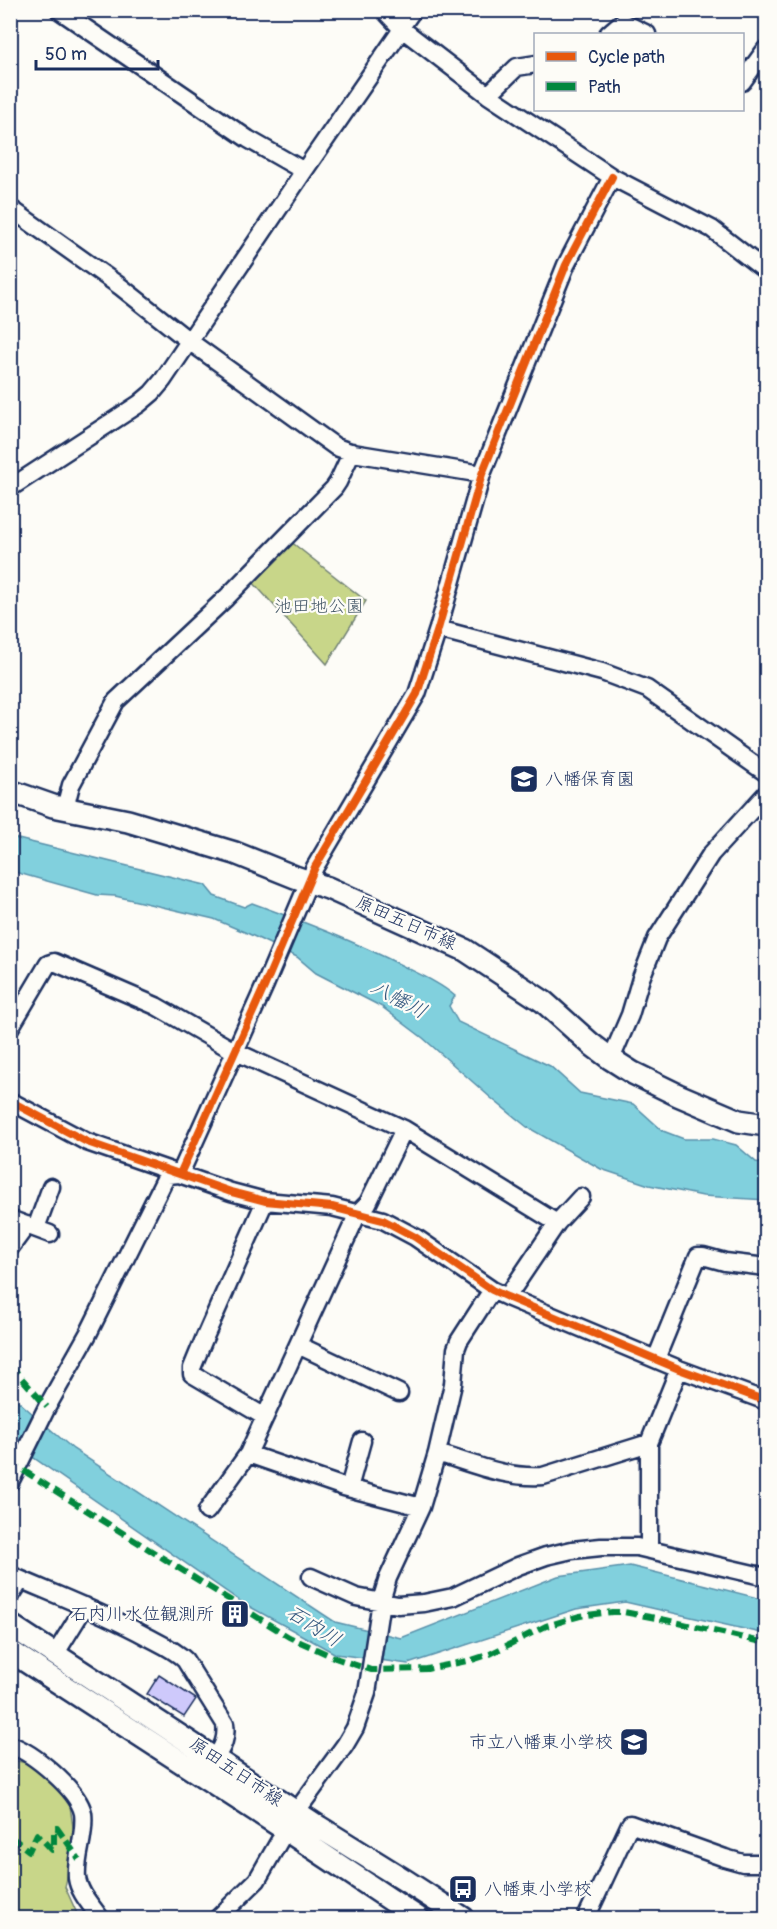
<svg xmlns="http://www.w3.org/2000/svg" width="777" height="1929" font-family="Pangolin,'Klee One',sans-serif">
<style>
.green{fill:#c8d689;stroke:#728274;stroke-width:1.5}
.water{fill:#81d0dd;stroke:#5890aa;stroke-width:1.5}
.building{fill:#cec9fb;stroke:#1b2f5e;stroke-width:1.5}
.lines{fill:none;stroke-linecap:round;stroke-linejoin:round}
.minor-casing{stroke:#1b2f5e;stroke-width:21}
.major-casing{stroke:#1b2f5e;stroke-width:26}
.minor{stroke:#fdfcf7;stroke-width:16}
.major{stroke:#fdfcf7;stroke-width:21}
.quiet{stroke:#00873e;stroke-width:6;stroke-dasharray:12 6;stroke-linecap:butt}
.cycleway-casing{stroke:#fdfcf7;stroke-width:11}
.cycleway{stroke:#e8590c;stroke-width:8}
.labels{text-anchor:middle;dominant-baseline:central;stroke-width:4.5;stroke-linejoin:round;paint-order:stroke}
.park-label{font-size:18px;fill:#465969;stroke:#fdfcf7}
.poi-label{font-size:18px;fill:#1b2f5e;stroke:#fdfcf7;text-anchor:start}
.street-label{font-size:18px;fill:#1b2f5e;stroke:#fdfcf7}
.water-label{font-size:20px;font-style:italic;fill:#34577e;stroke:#fdfcf7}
</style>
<rect width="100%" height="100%" fill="#fdfcf7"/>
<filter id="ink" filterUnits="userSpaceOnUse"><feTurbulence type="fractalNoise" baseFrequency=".0167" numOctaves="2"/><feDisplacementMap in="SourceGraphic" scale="12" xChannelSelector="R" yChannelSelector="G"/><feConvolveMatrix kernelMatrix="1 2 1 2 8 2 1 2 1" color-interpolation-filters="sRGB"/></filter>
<g filter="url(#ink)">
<path class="green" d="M290,541L366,601L327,664L251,580Z
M11,1760L33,1764L69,1799L74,1834L70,1865L65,1887L79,1918H11Z"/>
<path class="water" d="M10,837L205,885L214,896L244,907L252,903C304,922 354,941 403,966C421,975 440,983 455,996L449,1006L458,1022L550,1066L580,1093L633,1104L663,1131L684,1139H713L736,1145L756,1162L766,1164V1200L703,1196L649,1185L601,1169L527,1127L491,1098L423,1038L382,1007L316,973L297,957L249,934L214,919L115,896L97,895L11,871Z
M10,1394L73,1449L335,1622L401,1638L558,1576L630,1566L766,1600V1634L625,1602L576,1609L408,1664L336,1654L243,1603L11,1442Z"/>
<path class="building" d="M159,1675L196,1699L184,1717L147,1694Z"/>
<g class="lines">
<g class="minor-casing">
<path id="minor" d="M59,10L248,139L304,171
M384,10L402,29L488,95L612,177L712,229L766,271
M401,27L413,10
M608,34L622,22L647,34
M742,82L766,49
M488,95L517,67L536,64
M10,208L121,287L189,341L336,447L353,453L482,474
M10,488L139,404L152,393L163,380L304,171L402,29
M438,629L602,672L647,689L766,773
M65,808L71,785L116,701L226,598L334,488L338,482L352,452
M10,1028L48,964L54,962L156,1006L234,1051L404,1129L557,1223
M611,1059L630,1015L641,978L657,938L711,854L766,794
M10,1101L87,1142L231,1192L265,1201L332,1207L383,1220L415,1237L492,1290L507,1297L679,1369L766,1401
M180,1174L265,985L315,867L417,694L438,629L482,474L566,265L612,177
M265,1201L204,1339L192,1368V1374L265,1417
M10,1219L50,1234
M36,1228L51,1187
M10,1248L27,1225
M507,1297L557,1223L581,1197
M298,1345L399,1393
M656,1359L698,1256H703L725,1262L766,1267
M437,1453C471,1463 507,1479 543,1476L649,1443
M248,1454L344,1487L421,1507
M10,1482L47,1407L88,1334L167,1175L180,1174
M349,1488L362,1441
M207,1511L248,1454L358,1213L368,1203L404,1129
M649,1550V1443L679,1369
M10,1575C56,1595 102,1612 146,1636C159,1643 174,1649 185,1660L225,1724C227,1738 223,1747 215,1758
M311,1577L356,1597L398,1605L424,1603L453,1597L518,1566L546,1556L572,1550L601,1547H637L766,1577
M10,1597L21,1580
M56,1653L85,1606
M10,1745C33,1752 78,1790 83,1813C86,1835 75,1857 77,1878C79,1893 92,1906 100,1918
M218,1918L257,1880L296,1812L345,1745L355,1728L367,1693L381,1601L388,1578L421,1507L437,1453L453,1384L456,1349L459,1341L492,1290
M586,1918L630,1824L725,1858L743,1863H766"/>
</g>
<g class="major-casing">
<path id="major" d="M10,791L53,806L128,821L235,853L295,877L328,888L465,950L544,1002L591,1044L611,1059L633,1073L678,1095L739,1121L766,1125
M10,1625L319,1827L406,1881L463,1918
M10,1651L286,1830L418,1918"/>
</g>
<use href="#minor" class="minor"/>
<use href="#major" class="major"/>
<path class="quiet" d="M10,1365L47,1407
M10,1459L18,1467L54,1490L289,1637L338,1659L371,1670L427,1669L472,1660L490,1654L546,1626L580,1616L612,1612H624L666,1620L766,1643
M10,1836L29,1851L37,1834L52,1850H54V1828H57L79,1859"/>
<g class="cycleway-casing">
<path id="cycleway" d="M10,1101L87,1142L231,1192L265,1201L332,1207L383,1220L415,1237L492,1290L507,1297L679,1369L766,1401
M180,1174L265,985L315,867L417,694L438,629L482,474L566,265L612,177"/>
</g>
<use href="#cycleway" class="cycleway"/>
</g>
</g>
<defs>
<g id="school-square" transform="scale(1.5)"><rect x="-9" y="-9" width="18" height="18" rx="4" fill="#1b2f5e" stroke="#fdfcf7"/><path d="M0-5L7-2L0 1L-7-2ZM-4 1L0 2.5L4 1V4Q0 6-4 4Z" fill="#fff"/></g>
<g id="building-square" transform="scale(1.5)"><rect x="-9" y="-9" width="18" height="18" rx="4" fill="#1b2f5e" stroke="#fdfcf7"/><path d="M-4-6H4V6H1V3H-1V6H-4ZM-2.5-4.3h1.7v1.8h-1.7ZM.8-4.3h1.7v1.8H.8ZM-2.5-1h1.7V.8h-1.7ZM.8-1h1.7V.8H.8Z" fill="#fff"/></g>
<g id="bus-square" transform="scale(1.5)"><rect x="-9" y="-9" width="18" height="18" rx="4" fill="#1b2f5e" stroke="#fdfcf7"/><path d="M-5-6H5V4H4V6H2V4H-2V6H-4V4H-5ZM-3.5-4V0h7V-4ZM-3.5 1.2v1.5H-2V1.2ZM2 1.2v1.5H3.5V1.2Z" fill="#fff"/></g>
</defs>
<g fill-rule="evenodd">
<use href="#school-square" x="524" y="779"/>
<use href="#building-square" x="235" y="1614"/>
<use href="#school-square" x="634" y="1742"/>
<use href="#bus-square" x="463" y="1889"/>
</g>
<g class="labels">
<g class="park-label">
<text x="319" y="606">池田地公園</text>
</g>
<g class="poi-label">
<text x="545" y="779">八幡保育園</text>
<text x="214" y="1614" text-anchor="end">石内川水位観測所</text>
<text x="613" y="1742" text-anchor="end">市立八幡東小学校</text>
<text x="484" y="1889">八幡東小学校</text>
</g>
<g class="street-label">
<text transform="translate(406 923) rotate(24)">原田五日市線</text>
<text transform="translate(236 1772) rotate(34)">原田五日市線</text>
</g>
<g class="water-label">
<text transform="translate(399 999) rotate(28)">八幡川</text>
<text transform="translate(314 1626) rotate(32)">石内川</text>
</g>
</g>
<rect width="777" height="1929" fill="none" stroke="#fdfcf7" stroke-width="36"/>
<rect x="18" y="18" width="741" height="1893" fill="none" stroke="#1b2f5e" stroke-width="2" filter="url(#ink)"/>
<rect x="534" y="33" width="210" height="78" fill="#fdfcf7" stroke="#a3aaba" stroke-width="1.5"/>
<rect x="546" y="52" width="30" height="9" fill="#e8590c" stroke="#a3aaba" stroke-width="1.5"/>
<text x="588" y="63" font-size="18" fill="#1b2f5e">Cycle path</text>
<rect x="546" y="82" width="30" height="9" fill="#00873e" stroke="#a3aaba" stroke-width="1.5"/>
<text x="588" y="93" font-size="18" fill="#1b2f5e">Path</text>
<path d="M36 60v9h122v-9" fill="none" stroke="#1b2f5e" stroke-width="3"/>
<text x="45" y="60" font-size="18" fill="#1b2f5e" stroke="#fdfcf7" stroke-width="4.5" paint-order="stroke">50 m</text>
</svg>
